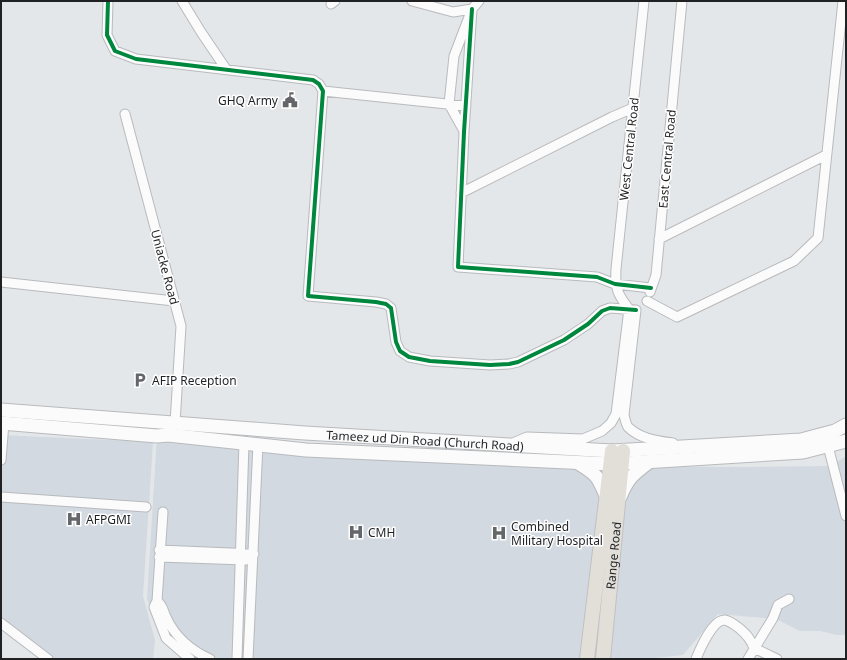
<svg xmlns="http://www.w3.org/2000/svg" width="847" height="660" font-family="'Noto Sans',sans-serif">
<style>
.built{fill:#d2d9e1}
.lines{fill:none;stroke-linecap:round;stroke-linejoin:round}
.minor-casing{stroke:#b8babc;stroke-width:11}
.secondary-casing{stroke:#b8babc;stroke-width:15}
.primary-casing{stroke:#c0c1c3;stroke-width:16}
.minor{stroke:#fbfbfc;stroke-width:9}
.secondary{stroke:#fbfbfc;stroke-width:13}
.primary{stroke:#e2dfd9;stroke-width:14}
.cycleway-casing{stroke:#fff;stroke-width:6}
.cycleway{stroke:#00873e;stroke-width:4}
.labels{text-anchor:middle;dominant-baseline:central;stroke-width:3;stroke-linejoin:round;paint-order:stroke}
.poi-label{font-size:12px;fill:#1f2123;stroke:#fff;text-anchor:start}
.street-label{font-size:12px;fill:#1f2123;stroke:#fff}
</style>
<rect width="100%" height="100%" fill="#e4e7ea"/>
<path class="built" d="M1,435L153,442L143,596L155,640L153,659H51L1,622Z
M157,436L531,466L749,467L831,466L846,456V635H837L820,631H800L776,619L718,614L683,655L644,659H184L163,639L147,599Z"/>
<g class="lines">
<g class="minor-casing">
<path id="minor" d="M108,1L107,35L115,51L136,59L313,80L319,84L323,91L308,296L376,302L386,304L391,308L396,342L400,351L409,357L430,361L490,365L509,364L518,362L564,340L588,324L602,311L610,308L636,310
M182,1L201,32L226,69
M412,1L453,12L472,9
M331,4L335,1
M472,9L464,132L458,267L597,277L615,284L651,288
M323,91L466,106
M125,114L181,326L175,423
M464,131L449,104L454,56L472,9L479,1
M461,193L612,117L633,108
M659,239L826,155
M1,282L174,301
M650,292L656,275L682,1
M647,301L677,317L794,261L818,238L843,1
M629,309C617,294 615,288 616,269L644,1
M636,310L624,415C625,419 626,424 628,427C640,439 658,441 673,443
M513,443L527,437L583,439L602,431L611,423L616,414L629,309
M828,446L846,516
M1,460L4,423
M1,497L146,507
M163,512L157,601L154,607L166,638L190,659
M159,550L254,554
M159,557L246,560
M157,601C163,605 163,611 166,617C175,637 190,650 210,659
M1,623L48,659
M237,659L244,443
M248,659L258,444
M696,659C700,649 713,619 725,620C730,621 735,625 739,628C746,634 751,639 754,648L777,659
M748,659L773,618L778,605L789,599"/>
</g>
<g class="secondary-casing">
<g id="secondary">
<path id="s1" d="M1,410L305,433L612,451L801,440L835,431L846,425"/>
<path d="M1,423L157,436L168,435L306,450L611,464L803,452L846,441"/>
<path d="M578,463C598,475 598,477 607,498"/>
<path d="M620,497C628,478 632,475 649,462"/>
</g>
</g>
<g class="primary-casing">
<g id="primary">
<path d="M587,659L612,451"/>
<path id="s2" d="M603,659L623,451"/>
</g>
</g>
<use href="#minor" class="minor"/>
<use href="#secondary" class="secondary"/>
<use href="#primary" class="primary"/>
<g class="cycleway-casing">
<path id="cycleway" d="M108,1L107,35L115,51L136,59L313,80L319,84L323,91L308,296L376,302L386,304L391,308L396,342L400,351L409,357L430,361L490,365L509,364L518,362L564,340L588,324L602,311L610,308L636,310
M472,9L464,132L458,267L597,277L615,284L651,288"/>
</g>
<use href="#cycleway" class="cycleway"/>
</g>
<defs>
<g id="civic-bare" transform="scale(1.2)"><path d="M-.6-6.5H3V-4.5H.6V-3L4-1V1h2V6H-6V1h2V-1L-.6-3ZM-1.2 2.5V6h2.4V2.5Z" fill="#646669" stroke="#fff" stroke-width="2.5" paint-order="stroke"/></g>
<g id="parking-bare" transform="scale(1.2)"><path d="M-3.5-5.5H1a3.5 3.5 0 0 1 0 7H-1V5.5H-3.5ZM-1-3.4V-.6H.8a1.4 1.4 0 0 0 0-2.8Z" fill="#646669" stroke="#fff" stroke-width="2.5" paint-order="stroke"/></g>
<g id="hospital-bare" transform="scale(1.2)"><path d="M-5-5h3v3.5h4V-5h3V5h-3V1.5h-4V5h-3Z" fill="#646669" stroke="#fff" stroke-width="2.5" paint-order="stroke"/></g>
</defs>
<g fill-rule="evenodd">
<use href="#civic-bare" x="290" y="100"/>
<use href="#parking-bare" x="140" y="380"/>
<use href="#hospital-bare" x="74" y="519"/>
<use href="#hospital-bare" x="356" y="532"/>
<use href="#hospital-bare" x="499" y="533"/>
</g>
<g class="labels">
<g class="poi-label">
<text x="278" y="100" text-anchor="end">GHQ Army</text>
<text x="152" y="380">AFIP Reception</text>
<text x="86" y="519">AFPGMI</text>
<text x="511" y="526">Combined<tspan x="511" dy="14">Military Hospital</tspan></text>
<text x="368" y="532">CMH</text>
</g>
<g class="street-label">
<text transform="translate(629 149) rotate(-84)">West Central Road</text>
<text transform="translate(667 159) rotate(-85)">East Central Road</text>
<text transform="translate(165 267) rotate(75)">Uniacke Road</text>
<text stroke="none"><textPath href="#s1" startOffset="425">Tameez ud Din Road (Church Road)</textPath></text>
<text stroke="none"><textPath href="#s2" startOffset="104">Range Road</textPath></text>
</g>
</g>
<rect width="847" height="660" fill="none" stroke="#1f2123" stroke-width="4"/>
</svg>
